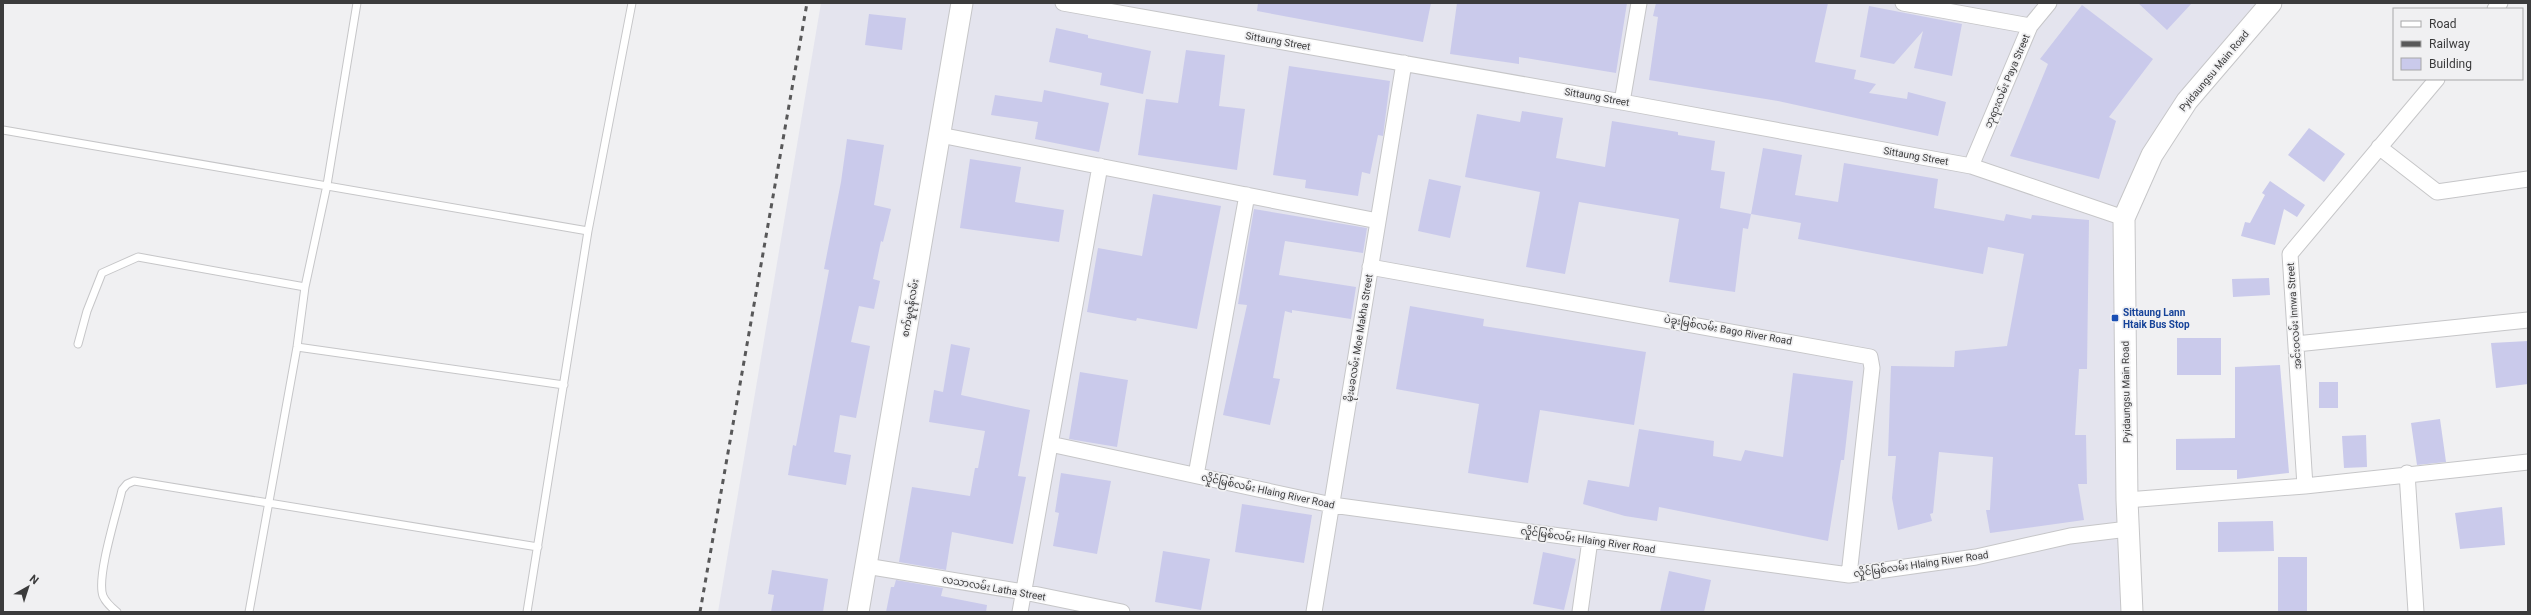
<svg xmlns="http://www.w3.org/2000/svg" width="2531" height="615" font-family="Roboto,'Noto Sans Myanmar',sans-serif">
<style>
.built{fill:#e4e4ee}
.building{fill:#cacaeb}
.lines{fill:none;stroke-linecap:round;stroke-linejoin:round}
.lane-casing{stroke:#c6c6c8;stroke-width:9}
.street-casing{stroke:#c6c6c8;stroke-width:17}
.secondary-casing{stroke:#c6c6c8;stroke-width:23}
.lane{stroke:#fff;stroke-width:7}
.street{stroke:#fff;stroke-width:15}
.secondary{stroke:#fff;stroke-width:21}
.rail{stroke:#585859;stroke-width:3;stroke-dasharray:5 5;stroke-linecap:butt}
.transit-dot{fill:#1a4fb4;stroke:#f0f0f2;stroke-width:1.5}
.labels{text-anchor:middle;dominant-baseline:central;stroke-width:3.5;stroke-linejoin:round;paint-order:stroke}
.street-label{font-size:10px;fill:#3b3b3c;stroke:#f0f0f2}
.transit-label{font-size:10px;font-weight:bold;fill:#164399;stroke:#f0f0f2;text-anchor:start}
</style>
<rect width="100%" height="100%" fill="#f0f0f2"/>
<path class="built" d="M821,3H2271L2187,101L2124,218L2132,612H718Z"/>
<path class="building" d="M1258,3H1431L1423,42L1257,11Z
M1457,3H1627L1616,73L1519,57V64L1450,54Z
M1656,3H1828L1815,62L1856,70L1854,79L1876,84L1869,93L1907,99L1908,92L1946,102L1938,136L1778,101L1649,80L1658,17L1653,16Z
M2138,3H2192L2167,30Z
M2082,5L2153,59L2109,117L2116,121L2099,179L2010,156L2048,64L2040,59Z
M1869,6L1962,24L1952,76L1914,68L1923,31L1894,64L1860,57Z
M869,14L906,18L902,50L865,45Z
M1056,28L1088,35V38L1151,51L1143,94L1100,85L1102,73L1049,62Z
M1186,50L1225,55L1219,106L1245,109L1237,170L1138,155L1146,99L1178,103Z
M1289,66L1390,81L1383,136L1378,135L1370,174L1362,172L1358,196L1305,188L1306,180L1273,175Z
M1044,90L1109,103L1099,152L1035,139L1038,122L991,115L995,95L1042,102Z
M1522,111L1563,118L1556,158L1605,167L1612,121L1678,132V135L1715,141L1711,170L1725,172L1720,208L1751,214L1748,229L1743,228L1735,292L1669,282L1679,219L1579,202L1565,274L1526,267L1540,192L1465,177L1477,114L1520,122Z
M2309,128L2345,154L2324,182L2288,155Z
M847,139L884,145L874,205L891,209L883,242L881,241L873,279L880,281L874,309L859,306L851,342L870,346L856,418L840,415L834,452L851,455L846,485L788,475L793,445L796,446L829,270L824,269L841,182Z
M1763,148L1802,155L1795,195L1838,202L1844,163L1938,179L1934,208L2004,221L2006,214L2031,219L2032,215L2089,220L2087,369H2079L2075,435H2086L2087,484H2078L2084,520L1990,533L1986,510H1990L1993,457L1939,452L1933,513L1930,514L1932,521L1898,530L1892,498L1896,456H1888L1891,366L1954,367L1955,351L2007,346L2024,254L1988,247L1983,274L1798,239L1801,223L1751,214Z
M970,159L1021,167L1015,202L1064,210L1059,242L960,228Z
M1429,179L1461,186L1450,238L1418,231Z
M2270,181L2305,205L2297,217L2284,209L2275,245L2241,236L2245,222L2250,223L2265,195L2262,193Z
M1153,194L1221,206L1197,329L1137,318L1136,321L1087,312L1098,248L1142,256Z
M1254,209L1367,228L1363,253L1285,241L1279,275L1356,287L1351,319L1292,310V313L1285,311L1273,378L1280,379L1270,425L1223,415L1247,305L1238,304Z
M2269,278L2270,295L2233,297L2232,279Z
M1410,306L1484,319L1483,326L1646,352L1634,425L1540,410L1528,483L1468,473L1479,404L1396,389Z
M2177,338H2221V375H2177Z
M2528,341V384L2496,388L2491,343Z
M951,344L970,348L961,395L1030,410L1018,476L1026,477L1013,544L952,532L946,570L899,562L912,487L970,496L975,468H978L985,431L929,422L934,390L943,392Z
M2280,365L2289,473L2237,479V470H2176V439L2235,438V367Z
M1080,372L1128,380L1117,447L1069,439Z
M1793,373L1853,381L1844,460H1841L1828,541L1659,507L1657,521L1625,516L1583,504L1588,480L1629,487L1639,429L1714,441L1713,456L1741,461L1745,450L1783,457Z
M2319,382H2338V408H2319Z
M2440,419L2446,462L2417,465L2411,423Z
M2366,435L2367,467L2344,468L2342,436Z
M1061,473L1111,481L1097,554L1053,546L1059,513L1055,512Z
M1242,504L1312,515L1304,563L1235,552Z
M2502,507L2505,545L2460,549L2455,513Z
M2273,521L2274,551L2218,552V522Z
M1163,551L1210,559L1201,610L1155,602Z
M1543,552L1576,559L1564,610L1533,604Z
M2278,557H2307V612H2278Z
M772,570L828,579L823,612H771L774,595L768,594Z
M1669,571L1711,580L1704,612H1660Z
M896,580L943,588L941,596L987,605L986,612H886L891,587H894Z"/>
<g class="lines">
<g class="lane-casing">
<path id="lane" d="M3,130L588,231
M78,344L87,311L102,273L138,257L305,287
M297,347L564,385
M117,612C111,607 106,603 103,596C96,577 117,512 122,490L127,484L134,481L538,547
M249,612L297,347L305,287L327,185L357,3
M527,612L588,231L632,3"/>
</g>
<g class="street-casing">
<path id="street" d="M1063,3L1622,102L1971,166L2124,218
M1903,3L2030,26L1971,166
M2495,9L2500,3
M2030,26L2049,3
M1622,102L1639,3
M940,135L1378,221
M2379,147L2437,192L2528,179
M1370,267L1870,357L1872,368L1849,575
M2296,344L2528,320
M1050,444L1332,505L1849,575L1976,557L2070,536L2128,529
M2407,473L2416,612
M1196,475L1247,195
M2305,486L2290,254L2437,79
M2127,500L2305,486L2528,462
M866,566L1024,592L1122,612
M1020,612L1100,166
M1314,612L1404,63
M1580,612L1590,540"/>
</g>
<g class="secondary-casing">
<path id="secondary" d="M858,612L962,3
M2132,612L2127,500L2124,218L2152,155L2187,101L2271,3"/>
</g>
<use href="#lane" class="lane"/>
<use href="#street" class="street"/>
<use href="#secondary" class="secondary"/>
<path class="rail" d="M700,612L807,3"/>
</g>
<rect class="transit-dot" x="2111" y="314" width="8" height="8" rx="2"/>
<g class="labels">
<g class="street-label">
<text transform="translate(1278 41) rotate(10)">Sittaung Street</text>
<text transform="translate(2214 71) rotate(-50)">Pyidaungsu Main Road</text>
<text transform="translate(2007 81) rotate(-67)">ဘုရားလမ်း Paya Street</text>
<text transform="translate(1597 97) rotate(10)">Sittaung Street</text>
<text transform="translate(1916 156) rotate(10)">Sittaung Street</text>
<text transform="translate(910 308) rotate(-80)">စက်မှုဇုန်လမ်း</text>
<text transform="translate(2294 316) rotate(-94)">အင်းဝလမ်း Innwa Street</text>
<text transform="translate(1728 330) rotate(10)">ပဲခူးမြစ်လမ်း Bago River Road</text>
<text transform="translate(1359 338) rotate(-81)">မိုးမခလမ်း Moe Makha Street</text>
<text transform="translate(2126 392) rotate(-91)">Pyidaungsu Main Road</text>
<text transform="translate(1268 491) rotate(12)">လှိုင်မြစ်လမ်း Hlaing River Road</text>
<text transform="translate(1588 540) rotate(8)">လှိုင်မြစ်လမ်း Hlaing River Road</text>
<text transform="translate(1921 564) rotate(-8)">လှိုင်မြစ်လမ်း Hlaing River Road</text>
<text transform="translate(994 588) rotate(10)">လသာလမ်း Latha Street</text>
</g>
<g class="transit-label">
<text x="2123" y="312">Sittaung Lann<tspan x="2123" dy="12">Htaik Bus Stop</tspan></text>
</g>
</g>
<rect width="2531" height="615" fill="none" stroke="#3b3b3c" stroke-width="8"/>
<rect x="2393" y="8" width="130" height="72" fill="#f0f0f2" stroke="#a8a8a9"/>
<rect x="2401" y="21" width="20" height="6" fill="#ffffff" stroke="#a8a8a9"/>
<text x="2429" y="28" font-size="12" fill="#3b3b3c">Road</text>
<rect x="2401" y="41" width="20" height="6" fill="#585859" stroke="#a8a8a9"/>
<text x="2429" y="48" font-size="12" fill="#3b3b3c">Railway</text>
<rect x="2401" y="58" width="20" height="12" fill="#cacaeb" stroke="#a8a8a9"/>
<text x="2429" y="68" font-size="12" fill="#3b3b3c">Building</text>
<g transform="translate(28 587) rotate(39)" stroke="#f0f0f2" stroke-width="3" paint-order="stroke">
<path d="M0-3L7 15L0 10L-7 15Z" fill="#3b3b3c"/>
<text y="-6" font-size="11" font-weight="bold" text-anchor="middle" fill="#3b3b3c">N</text>
</g>
</svg>
